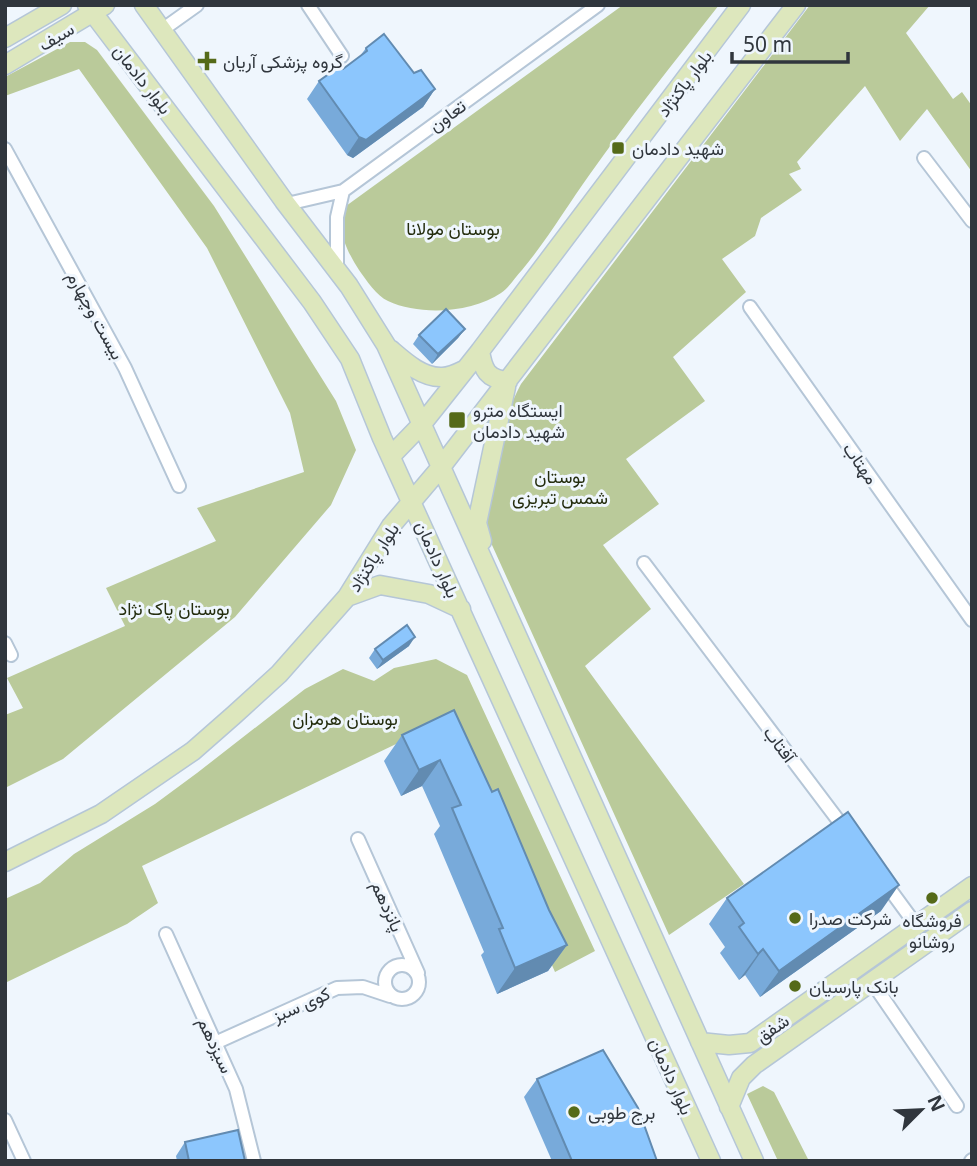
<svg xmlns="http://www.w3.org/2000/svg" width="977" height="1166" font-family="'Noto Sans',Vazirmatn,sans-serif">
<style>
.green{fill:#baca9a}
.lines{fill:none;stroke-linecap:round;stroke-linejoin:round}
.street-casing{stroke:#b5c6d7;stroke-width:16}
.secondary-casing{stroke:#b5c6d7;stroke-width:21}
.street{stroke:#fff;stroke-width:12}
.secondary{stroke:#dde7bd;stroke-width:18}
.wall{fill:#78aada}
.shaded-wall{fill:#628bb1}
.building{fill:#8cc6fd;stroke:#628bb1;stroke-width:2}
.poi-dot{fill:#556a19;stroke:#eff6fd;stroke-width:2.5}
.labels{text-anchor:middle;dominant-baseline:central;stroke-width:6;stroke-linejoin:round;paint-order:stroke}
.street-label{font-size:18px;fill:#30363d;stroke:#eff6fd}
.poi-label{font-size:18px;fill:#30363d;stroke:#eff6fd;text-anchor:start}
.park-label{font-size:18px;fill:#242d0e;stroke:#eff6fd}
</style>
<rect width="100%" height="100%" fill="#eff6fd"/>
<path class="green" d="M623,5H719C675,61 631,116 590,174C567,206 547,240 522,270C515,277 509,288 501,293C472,313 420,316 388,301C377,296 366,280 359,270C347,251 335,229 346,206Z
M810,5H930L906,33L953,99L962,92L972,106V172L927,109L900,141L865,86L797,162L801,169L789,174L802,190L761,218L755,236L722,259L746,292L673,357L705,401L626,459L659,504L603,545L651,609L585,666L744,884L669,935L487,534C488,486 498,427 521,384Z
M70,42H85L97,50L214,206L336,401L356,450L331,505L235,617L63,759L5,788V715L23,708L7,678L125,626L106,588L216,541L197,508L304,472L290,413L207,248L79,69L5,96V77Z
M436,659L467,675L595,951L555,972L444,721L142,866L158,903L127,924L5,983V899L40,883L74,854L155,804L197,773L305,689L343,669L374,681L394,668Z
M763,1086L774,1092L809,1161H778L747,1094Z"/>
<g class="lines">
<g class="street-casing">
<path id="street" d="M308,5L342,56
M162,30L197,5
M5,149L125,368L179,486
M924,158L972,221
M287,204L343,191L598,5
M337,269V217L343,191
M750,307L972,620
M644,563L847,832
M5,643L11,655
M358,839L418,973
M883,880L916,925
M166,934L236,1089L254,1161
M385 982a17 17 0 1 1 34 0a17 17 0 1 1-34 0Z
M872,982L957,1106
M215,1043L337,988L363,987L390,996
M5,1120L24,1161
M971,1161L972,1160"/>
</g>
<g class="secondary-casing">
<path id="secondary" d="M87,5L312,302L350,359L382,438L711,1161
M144,5L284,201L349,286L386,345L754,1161
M5,38L62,5
M5,65L105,5
M390,349C404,361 422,378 442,377C449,377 458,373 464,370
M480,351C483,370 487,379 508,381
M391,456L422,424L480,351L741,5
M482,541L477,523L506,387
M347,597L380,585L429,594L461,609
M5,862L101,814L193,751L234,715L279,674L347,597L391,526L441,467L796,5
M700,1042L729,1045L750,1043L972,886
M729,1107L741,1078L754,1065L972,911"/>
</g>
<use href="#street" class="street"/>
<use href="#secondary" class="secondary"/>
</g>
<path class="wall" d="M366,48L414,73L435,89L423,107L353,158L347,155L307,99L319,81L343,69L360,56Z
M465,329L458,338L432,364L413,344L419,335Z
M409,646L377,669L369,658L375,649Z
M454,710L549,910L567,945L548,971L497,994L481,955L484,952L434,834L440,826L422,786L401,796L384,761L402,735Z
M727,898L881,911L760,997L745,975L739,980L720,953L725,947L709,924Z
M537,1079L657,1161H552L524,1097Z
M185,1142L245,1161H177L176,1156Z"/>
<path class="shaded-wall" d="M435,89L423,107L353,158L347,155L359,137Z
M465,329L458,338L432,364L438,354Z
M415,637L409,646L377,669L383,660Z
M440,760L422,786L401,796L419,770Z
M899,885L881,911L760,997L779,971Z
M567,945L548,971L497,994L515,968Z
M763,949L745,975L739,980L758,954Z"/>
<path class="building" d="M384,34L414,73L421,70L435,89L366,140L359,137L319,81L340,66L343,69L367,51L366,48Z
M446,309L465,329L438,354L419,335Z
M407,625L415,637L383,660L375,649Z
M454,710L492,792L498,789L549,910L567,945L515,968L499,929L503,928L452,808L461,805L440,760L419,770L402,735Z
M848,812L899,885L779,971L763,949L758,954L739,927L744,923L727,898Z
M603,1050L638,1108L657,1161H572L537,1079Z
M238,1130L245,1161H189L185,1142Z"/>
<g class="poi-dot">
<path d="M203.5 50.5h7v7h7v7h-7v7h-7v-7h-7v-7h7z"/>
<rect x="611" y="141" width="14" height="14" rx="3.5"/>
<rect x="448" y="411" width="18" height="18" rx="3.5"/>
<circle cx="932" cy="898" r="7"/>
<circle cx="795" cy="918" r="7"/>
<circle cx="795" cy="986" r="7"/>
<circle cx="574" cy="1112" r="7"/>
</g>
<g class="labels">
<g class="street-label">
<text transform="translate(56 36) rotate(-31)">سیف</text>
<text transform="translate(143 79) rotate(52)">بلوار دادمان</text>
<text transform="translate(684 83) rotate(-53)">بلوار پاکنژاد</text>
<text transform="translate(447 115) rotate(-36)">تعاون</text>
<text transform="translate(96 315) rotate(61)">بیست وچهارم</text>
<text transform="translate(861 463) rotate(55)">مهتاب</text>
<text transform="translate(373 557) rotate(-57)">بلوار پاکنژاد</text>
<text transform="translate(438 559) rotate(66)">بلوار دادمان</text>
<text transform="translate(780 744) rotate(53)">آفتاب</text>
<text transform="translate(388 906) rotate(66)">پانزدهم</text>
<text transform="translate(301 1004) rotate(-24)">کوی سبز</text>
<text transform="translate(772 1028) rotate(-35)">شفق</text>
<text transform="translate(216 1045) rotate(65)">سیزدهم</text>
<text transform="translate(672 1076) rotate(66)">بلوار دادمان</text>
</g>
<g class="poi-label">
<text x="223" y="61">گروه پزشکی آریان</text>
<text x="632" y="148">شهید دادمان</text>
<text x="473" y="410">ایستگاه مترو<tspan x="473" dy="21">شهید دادمان</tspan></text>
<text x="809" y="918">شرکت صدرا</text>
<text x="932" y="920" text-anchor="middle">فروشگاه<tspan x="932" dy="21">روشانو</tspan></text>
<text x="809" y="986">بانک پارسیان</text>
<text x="588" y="1112">برج طوبی</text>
</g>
<g class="park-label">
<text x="453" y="228">بوستان مولانا</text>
<text x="560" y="476">بوستان<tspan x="560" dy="21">شمس تبریزی</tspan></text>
<text x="174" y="608">بوستان پاک نژاد</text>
<text x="345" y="718">بوستان هرمزان</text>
</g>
</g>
<rect width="977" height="1166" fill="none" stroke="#30363d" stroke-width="14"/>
<g transform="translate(921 1110) rotate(66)" stroke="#eff6fd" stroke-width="5" paint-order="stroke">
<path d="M0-5L12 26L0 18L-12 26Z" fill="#30363d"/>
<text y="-10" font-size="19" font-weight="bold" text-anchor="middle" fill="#30363d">N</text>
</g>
<path d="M732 52v10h116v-10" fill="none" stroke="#30363d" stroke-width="3.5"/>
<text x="743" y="52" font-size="21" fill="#30363d" stroke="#eff6fd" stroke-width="5" paint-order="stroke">50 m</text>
</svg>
